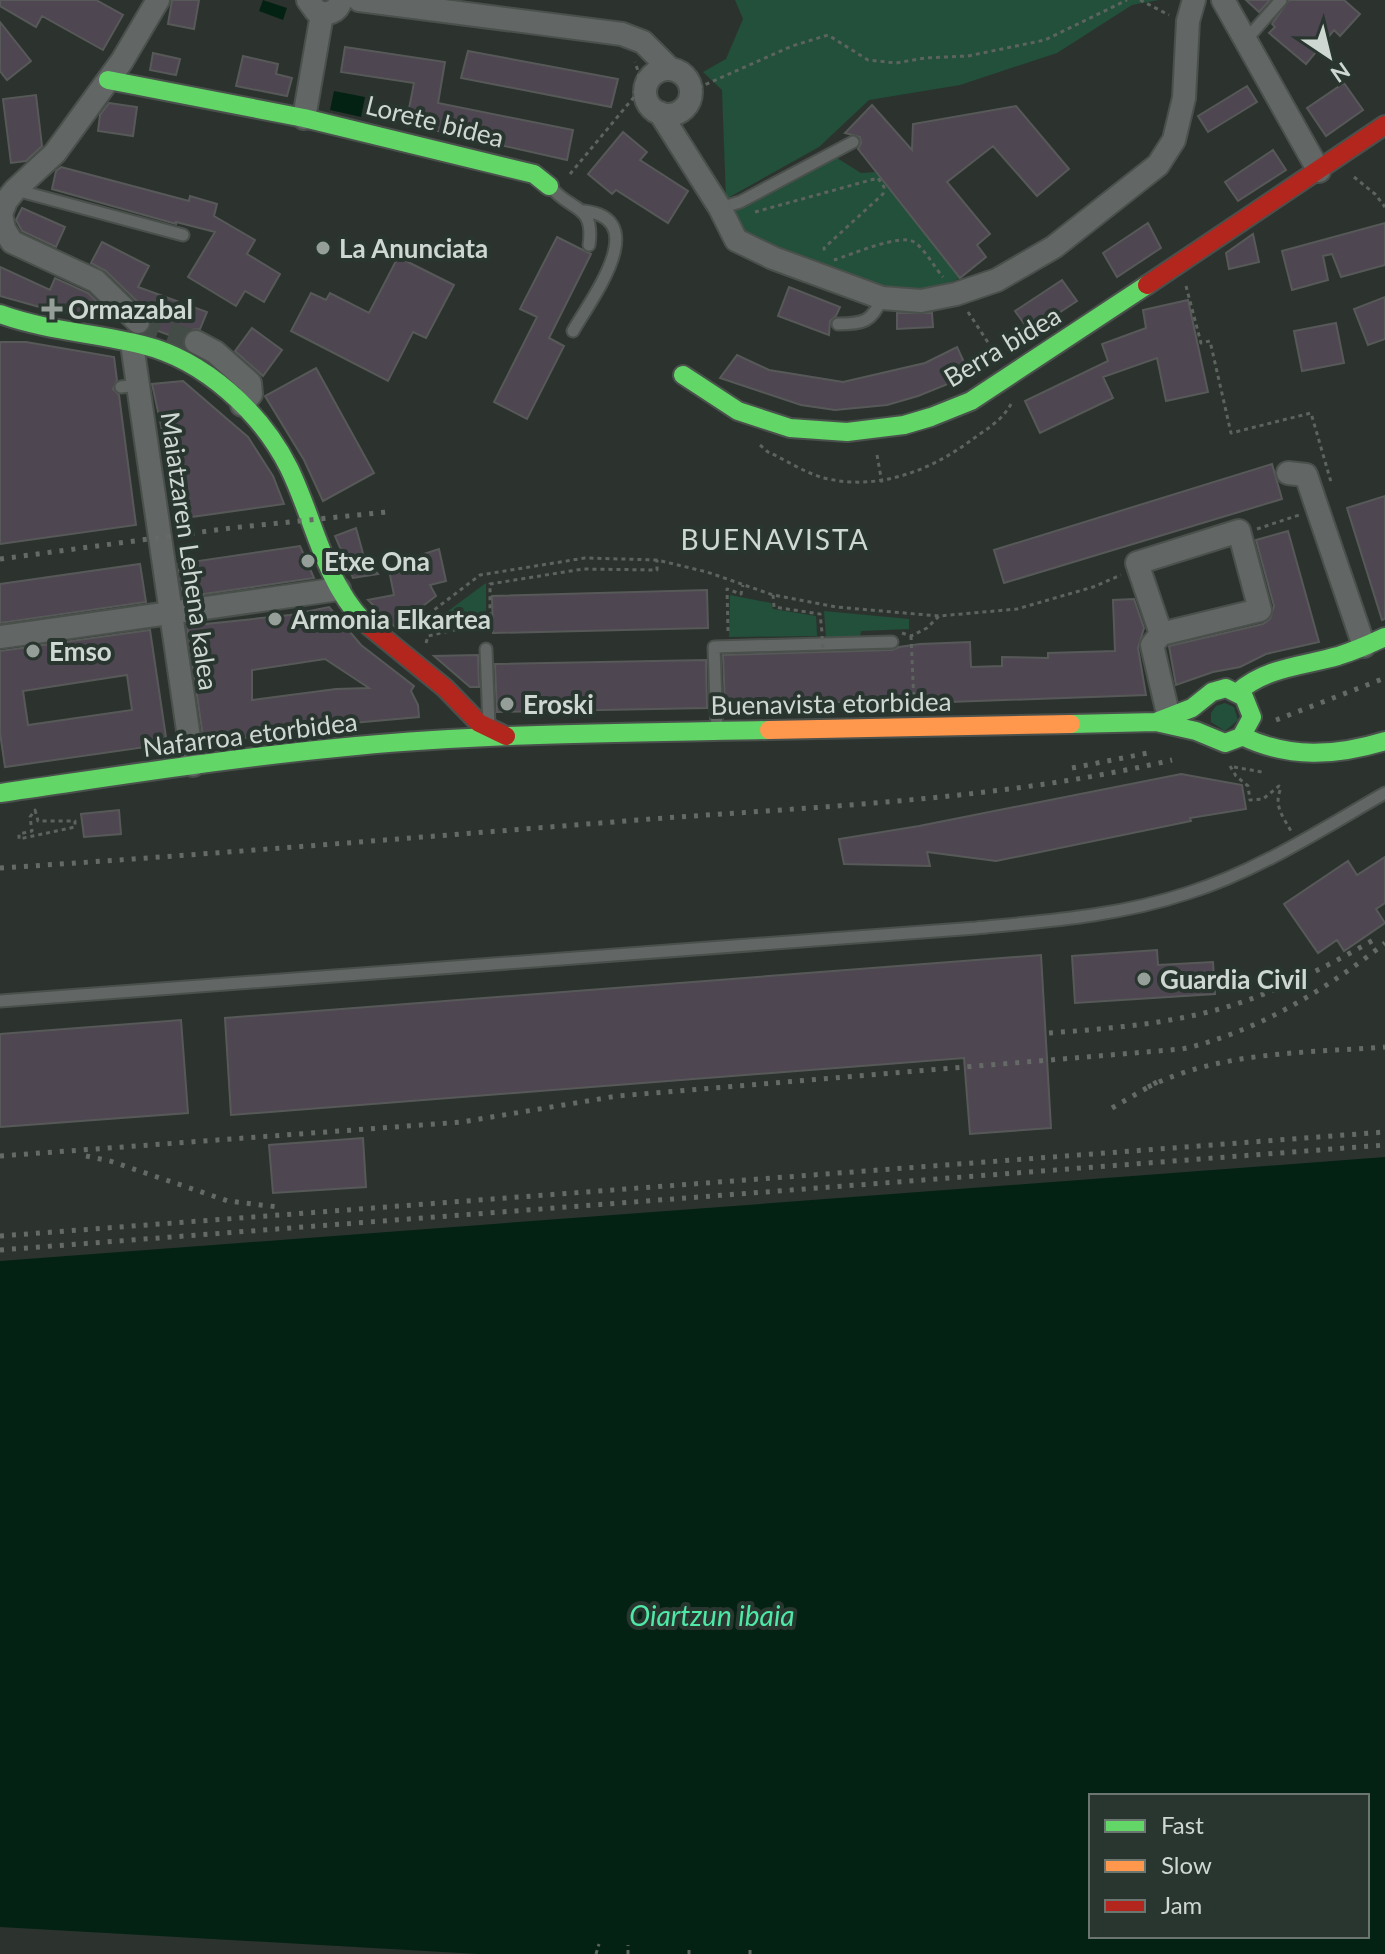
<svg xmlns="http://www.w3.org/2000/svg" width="1385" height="1954" font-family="Lato,sans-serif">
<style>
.green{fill:#22503b}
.water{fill:#042214;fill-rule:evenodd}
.building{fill:#4e4650;stroke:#575958;stroke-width:2;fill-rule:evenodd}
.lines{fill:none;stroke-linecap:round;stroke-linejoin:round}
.street-tunnel{stroke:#444c47;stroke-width:22;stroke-dasharray:22 11;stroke-linecap:butt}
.lane-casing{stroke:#4a504c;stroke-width:15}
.street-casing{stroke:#4a504c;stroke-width:26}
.fast-casing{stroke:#4a504c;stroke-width:22}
.slow-casing{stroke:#4a504c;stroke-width:22}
.jam-casing{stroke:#4a504c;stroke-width:22}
.path{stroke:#5d635f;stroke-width:3;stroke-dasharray:4 4;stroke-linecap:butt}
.lane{stroke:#626664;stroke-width:11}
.street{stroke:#626664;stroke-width:22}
.fast{stroke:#63d668;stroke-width:18}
.slow{stroke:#ff974d;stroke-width:18}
.jam{stroke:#b3261e;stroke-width:18}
.rail{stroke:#656a67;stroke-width:5;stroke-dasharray:4 8;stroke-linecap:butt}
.path-bridge{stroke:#5d635f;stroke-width:3;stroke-dasharray:4 4;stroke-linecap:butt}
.poi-dot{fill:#969e99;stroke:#29362f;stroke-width:3}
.labels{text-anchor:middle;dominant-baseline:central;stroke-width:8;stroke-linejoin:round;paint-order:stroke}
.street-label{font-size:26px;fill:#cfd7d2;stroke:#29362f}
.poi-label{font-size:26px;font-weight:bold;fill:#cfd7d2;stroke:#29362f;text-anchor:start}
.neighbourhood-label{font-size:28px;letter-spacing:2px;fill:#cfd7d2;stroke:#29362f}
.water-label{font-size:28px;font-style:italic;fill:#4fe8a7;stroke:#29362f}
</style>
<rect width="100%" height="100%" fill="#2c332f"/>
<path class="green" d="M735,0H1159L1132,5L1057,53L960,85L869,100L819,147L726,199L722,90L703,72L726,59L743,19Z
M837,158L861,173L876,172L960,278L942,287L923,289L883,286L745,236L729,213Z
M486,583V621L429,625Z
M730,595L771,603L773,609L816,616L817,636L729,637Z
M824,611L909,619V629L861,631L860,636L826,638Z
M1225,703L1234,707L1238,720L1225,731L1211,722V713L1216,706Z"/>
<path class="water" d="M263,0L287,8L283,20L259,11Z
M334,91L365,97L361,117L330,110Z
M1385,1157V1954H478L0,1927V1261ZM1091,1796H1367V1936H1091Z"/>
<path class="building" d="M0,0H96L123,15L103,50L42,16L36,27L0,6Z
M172,0H199L194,29L168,24Z
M1246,0H1270L1259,12Z
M1289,0H1344L1360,14L1340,36L1334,30L1306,64L1269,33L1275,27L1272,24Z
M0,22L31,61L7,80L0,71Z
M345,47L445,62L438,103L573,130L567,160L406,124L414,83L341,72Z
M468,51L618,79L611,107L461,78Z
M153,53L180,59L176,75L150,70Z
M243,56L278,64L276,74L292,78L287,96L236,86Z
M1344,83L1363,110L1326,136L1307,108Z
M1247,86L1257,102L1208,132L1198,116Z
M36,95L42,146L26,161L11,163L3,99Z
M109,103L137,107L133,136L98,131L100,115Z
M872,105L912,150L913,124L1016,106L1069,169L1037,196L993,146L947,182L990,234L977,245L986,257L960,278L858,149L861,143L860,137L845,133Z
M623,132L647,152L640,160L688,191L668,223L616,190L612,194L588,174Z
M1273,150L1286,170L1238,201L1225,182Z
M61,167L189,201L190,196L217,204L214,216L255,240L247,254L280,274L264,302L245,291L236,306L188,277L215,232L176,222V224L52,189L56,171Z
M22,208L65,227L56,247L22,231L16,220Z
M1148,223L1161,248L1117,277L1103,253Z
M1385,223V265L1341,277L1332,254L1323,256L1328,280L1292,290L1282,251Z
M1253,234L1259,262L1229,269L1226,253Z
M557,237L591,254L549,338L564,346L527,419L494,402L537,317L520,309Z
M102,242L149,266L138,287L207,312L200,329L189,330L183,340L150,328L152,319L148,312L106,271L91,263Z
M398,257L454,285L426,338L413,332L388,381L291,331L311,293L326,300L330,293L369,313Z
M0,267L50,290L55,278L88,293L117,321L50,310L0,296Z
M1062,280L1077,301L1030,332L1015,311Z
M789,287L840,307L836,316L830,321L829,335L778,316Z
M1385,297V339L1368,345L1354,309Z
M1188,300L1208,392L1166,401L1157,358L1103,377L1113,398L1040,433L1025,401L1108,361L1102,344L1146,328L1143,310Z
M897,313H932L933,327L897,329Z
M1336,323L1344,363L1302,371L1294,331Z
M252,328L282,350L263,376L235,351Z
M0,342H26L114,357L117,380L113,389L119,395L136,525L0,544Z
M957,347L970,375L918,396L887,405L835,410L801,405L720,378L737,355L769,370L843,382L925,363Z
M316,368L374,473L323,501L304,460L265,396Z
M183,381L248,437L273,476L284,504L177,519L168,458L152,384Z
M1272,464L1282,499L1004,583L994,550Z
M1385,496V619L1382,620L1347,508Z
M356,528L364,557L378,574L353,578L335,536Z
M1288,531L1319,642L1266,654L1240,667L1213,672L1176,685L1169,646L1263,624L1270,619L1274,606L1256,540Z
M300,546L314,578L183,597L178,564Z
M439,549L446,581L430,585L436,596L395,627L368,600L394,595L389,570L402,561Z
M140,564L146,602L0,623V584Z
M707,590L708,628L493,633L492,596Z
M1134,599L1144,628L1138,648L1146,695L922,703V700L725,705L723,655L892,650L899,647L920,644L970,642L971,667L1002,666V657L1048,658V653L1115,651L1113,600Z
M329,607L361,645L414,686L411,691L418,705L419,717L341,724L210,743L203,737L187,626L290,615ZM325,659L369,688L336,689L252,700V670Z
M150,630L167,744L5,767L0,733V651ZM127,675L132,710L28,725L23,691Z
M478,655L479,687H470L434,656Z
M706,660L707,708L497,712L495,664Z
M1181,774L1242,785L1246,809L1190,818L1191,821L996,861L927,852L930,866L844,864L839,839L919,826Z
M119,810L121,834L84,837L81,814Z
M1385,857V903L1376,909L1385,923L1344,951L1337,940L1318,953L1284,904L1348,861L1357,875Z
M1157,950L1158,965L1213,962L1215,994L1075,1003L1072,956Z
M1041,955L1051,1128L970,1134L964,1058L231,1115L225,1018Z
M181,1020L188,1113L0,1127V1034Z
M363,1138L366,1187L273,1193L269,1145Z"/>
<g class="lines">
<path class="street-tunnel" d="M138,322L196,342"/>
<g class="lane-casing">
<path id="lane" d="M1245,41L1281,0
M550,186C570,212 595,203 589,245
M16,190L183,235
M720,208L740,202L853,142
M838,324C863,324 872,322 882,298
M573,331C591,299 653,219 584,211
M121,387L138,385
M486,649L489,726
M717,731L714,647L892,642
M0,1001L976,928C1048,921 1119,916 1188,893C1258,871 1322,829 1385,793"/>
</g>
<g class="street-casing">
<path id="street" d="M308,0L316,11C327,16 338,12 341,0
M359,0L622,34L643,42L669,68
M1223,0L1319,171
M645 92a23 23 0 1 1 46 0a23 23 0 1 1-46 0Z
M660,113L720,208L736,240L773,258L882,298L921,301L956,294L997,280L1054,247L1158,165L1174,140L1184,98L1188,21L1194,0
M304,118L322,14
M138,322L96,281L12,242L4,229L1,214L6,201L15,190L55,153L122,61L158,0
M196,342L215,352L250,383L251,394L242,405
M132,344L193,765
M1288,473L1306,475L1364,646
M1239,531L1260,610L1161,634L1137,563Z
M1161,634L1152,645L1169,718
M0,637L339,589"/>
</g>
<g class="fast-casing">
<path id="fast" d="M108,80L304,118L534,174L549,186
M0,314C47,331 95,333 143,345C204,360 261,412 289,468C314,519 323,578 363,621
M683,375L738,411L790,428L847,432L904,425L931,417L971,401L1147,285
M1238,692C1267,667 1303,666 1338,656C1354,651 1370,644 1385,637
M1071,724L1156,722L1196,731L1225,743L1241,737L1252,717L1244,697L1226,688L1212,692L1192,708L1156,722
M1242,736C1289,759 1336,756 1385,741
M0,793C118,776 237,757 356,746C493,733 631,733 769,730"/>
</g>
<g class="slow-casing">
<path id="slow" d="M769,730L1071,724"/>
</g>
<g class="jam-casing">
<path id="jam" d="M1147,285L1385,125
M363,621L445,688L479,723L506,736"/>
</g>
<path class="path" d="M1140,0L1169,15
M691,91L792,46L828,35L868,60L896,63L925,58L968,56L1045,40L1127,0
M570,174L634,97L639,74L635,62
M1354,177L1375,194L1385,207
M755,212L878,178L884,187L883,194L824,248L825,254
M834,260C850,255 901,233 914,242C925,249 934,267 943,277
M1186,286L1201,343L1210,341L1231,433L1311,413L1331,482
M968,312L997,356
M760,445L768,452C786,460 805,473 824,478C876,491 928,472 970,441C985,430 1002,421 1011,404
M877,455L882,483
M1257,529L1299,515
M773,595L774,607L820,614L822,632
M409,629L480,575L585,558L657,560L707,572L773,595L836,607L939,616L1017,609L1093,587L1121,575
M728,631L727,589L741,594L743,585
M902,633L911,636L927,628L939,616
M911,636L914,704
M426,643L428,636L467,627L490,626V584L583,569L657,570V560
M1230,766L1236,776L1248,786L1250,800L1263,799L1279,786L1281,788C1273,806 1283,816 1292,833
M1234,767L1262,772
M35,810L38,821H75V827L19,839V834L32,831L30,817Z
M596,1954L599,1944
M628,1954V1945
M689,1954V1947
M750,1954V1949"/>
<use href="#lane" class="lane"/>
<use href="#street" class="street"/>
<use href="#fast" class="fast"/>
<use href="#slow" class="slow"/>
<use href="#jam" class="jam"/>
<path class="rail" d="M0,559L231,528L387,512
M1276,720L1385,678
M1072,768L1153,752
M0,868C217,854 434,836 651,819C825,806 1002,800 1172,760
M1049,1033C1116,1028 1184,1023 1248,1000C1292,984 1334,963 1375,939
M1148,1087C1222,1051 1305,1053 1385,1047
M1112,1108L1157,1082
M0,1156L462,1122L617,1096L1182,1049C1255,1033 1327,989 1385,943
M86,1156L110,1161L228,1201L278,1207
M0,1236L1385,1132
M0,1250L1385,1145"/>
<path class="path-bridge" d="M822,636L823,651"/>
</g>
<g class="poi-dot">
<circle cx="323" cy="248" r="8"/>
<path d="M48 297h8v8h8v8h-8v8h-8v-8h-8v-8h8z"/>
<circle cx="308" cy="561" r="8"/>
<circle cx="275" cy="619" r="8"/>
<circle cx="33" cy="651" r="8"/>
<circle cx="507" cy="704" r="8"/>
<circle cx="1144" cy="979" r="8"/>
</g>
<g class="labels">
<g class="street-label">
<text transform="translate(435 121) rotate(14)">Lorete bidea</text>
<text transform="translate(1002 346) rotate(-31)">Berra bidea</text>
<text transform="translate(190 551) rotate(82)">Maiatzaren Lehena kalea</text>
<text transform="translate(831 703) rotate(-1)">Buenavista etorbidea</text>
<text transform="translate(250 734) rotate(-7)">Nafarroa etorbidea</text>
</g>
<g class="poi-label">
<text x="339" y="248">La Anunciata</text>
<text x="68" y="309">Ormazabal</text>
<text x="324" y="561">Etxe Ona</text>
<text x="291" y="619">Armonia Elkartea</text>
<text x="49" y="651">Emso</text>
<text x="523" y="704">Eroski</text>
<text x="1160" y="979">Guardia Civil</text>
</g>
<g class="neighbourhood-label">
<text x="775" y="539">BUENAVISTA</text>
</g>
<g class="water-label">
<text x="712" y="1615">Oiartzun ibaia</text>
</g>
</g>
<rect x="1089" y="1794" width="280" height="144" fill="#29362f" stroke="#6b7670" stroke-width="2"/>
<rect x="1105" y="1820" width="40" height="12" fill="#63d668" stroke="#6b7670" stroke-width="2"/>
<text x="1161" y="1834" font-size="24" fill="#cfd7d2">Fast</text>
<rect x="1105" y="1860" width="40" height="12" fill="#ff974d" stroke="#6b7670" stroke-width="2"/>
<text x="1161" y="1874" font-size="24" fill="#cfd7d2">Slow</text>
<rect x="1105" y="1900" width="40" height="12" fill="#b3261e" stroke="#6b7670" stroke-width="2"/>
<text x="1161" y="1914" font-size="24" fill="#cfd7d2">Jam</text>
<g transform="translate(1329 56) rotate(145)" stroke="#29362f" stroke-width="6" paint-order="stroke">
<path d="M0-6L14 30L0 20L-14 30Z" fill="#cfd7d2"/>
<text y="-12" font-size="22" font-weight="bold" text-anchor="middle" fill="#cfd7d2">N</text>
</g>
</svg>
